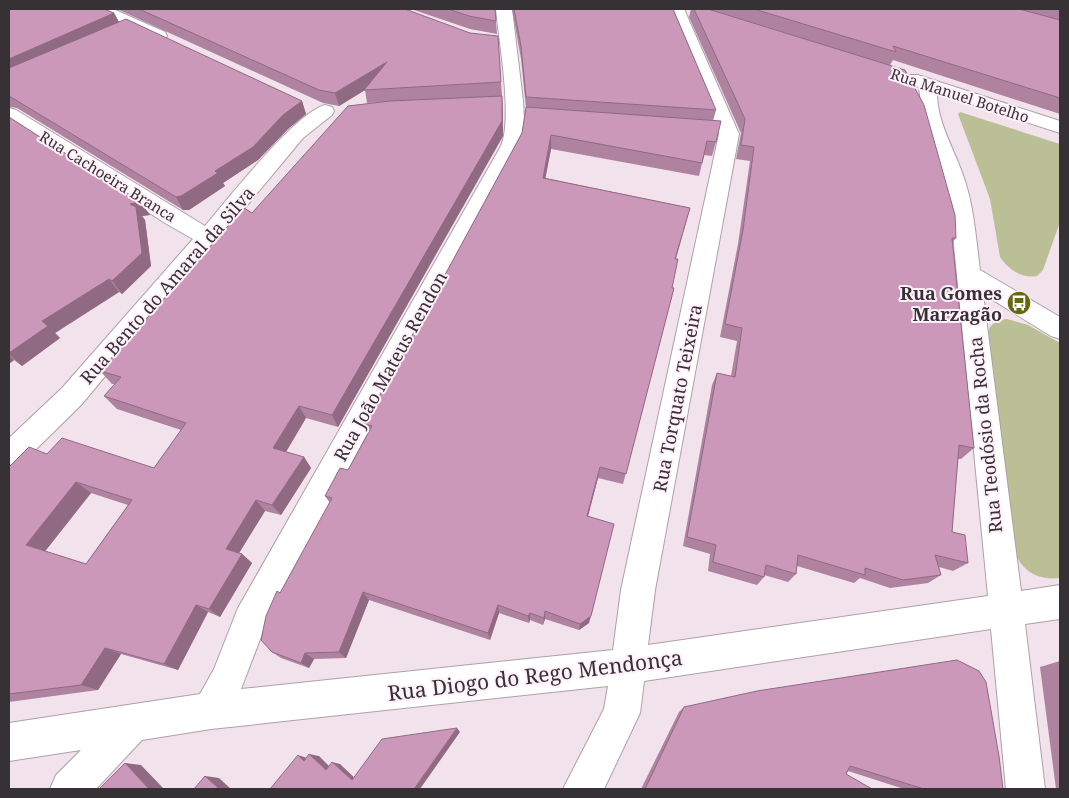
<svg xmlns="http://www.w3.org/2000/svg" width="1069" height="798" font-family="'Noto Serif',serif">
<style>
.green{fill:#babf95}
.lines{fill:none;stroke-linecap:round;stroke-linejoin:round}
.street-casing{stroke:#aea0a8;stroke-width:2}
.street{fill:#fff;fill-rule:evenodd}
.wall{fill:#af83a0;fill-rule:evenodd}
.shaded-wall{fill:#8f6a82}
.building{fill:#cc98ba;stroke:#8f6a82;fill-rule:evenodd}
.labels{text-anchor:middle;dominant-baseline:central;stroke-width:4;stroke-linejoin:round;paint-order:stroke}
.far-street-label{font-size:15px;fill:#363134;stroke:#fff0f9}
.street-label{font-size:18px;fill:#363134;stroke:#fff0f9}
.poi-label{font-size:18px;font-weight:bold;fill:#363134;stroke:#fff0f9;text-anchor:end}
.near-street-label{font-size:21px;fill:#363134;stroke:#fff0f9}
</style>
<rect width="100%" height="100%" fill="#f1e2ec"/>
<path class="green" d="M960,112L1060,144V222L1043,270L1037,276C1022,279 1008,269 1000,257L990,199L958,114Z
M1007,319L1028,325L1060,343V578C1043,580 1027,575 1018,559C1010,544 1014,526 1011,510C1003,451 994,393 988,334C989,324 997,320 1007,319Z"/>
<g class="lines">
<g class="street-casing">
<path id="street" d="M93,9H113L165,32L167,36L165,40H153L95,12Z
M496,9H512L523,101L525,136L264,629L241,689L613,650L621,590L719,134L668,9H684L739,134L655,590L648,645L988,596L951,214L944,179L923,120L919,87L906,83L903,79L906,75H918L1060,121V133L937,93C937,123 955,150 964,178C974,207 976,239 980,270L1060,317V339L1051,336L983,294L1021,591L1060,585V619L1025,624L1045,789H1006L991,629L644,681L640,713L604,789H563L604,709L608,686L211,729L142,740L96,789H50L56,775L81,750L9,761V723L200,694L214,669L238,608L501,146C513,117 499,43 496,9Z
M325,105L332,107L334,111L332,115L303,138L82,404L19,466L9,470V438L62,388L193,239L165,223L9,122V108L16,110L205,226C228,199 295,113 325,105Z"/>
</g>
<use href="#street" class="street"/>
</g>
<path class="wall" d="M9,9L114,13L119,22L302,101L306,114L288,129L258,160L223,183L225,186L189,210H183L17,108L9,107Z
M117,9H405L501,82L503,110V136L338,427L306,418L286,452L304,457L311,468L281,515L265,511L239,553L242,554L252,563L220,617L208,612L178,670L121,654L98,690L9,702V467L47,454L154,468L181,430L117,409L104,396L115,384H112L100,371L252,213L385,102L367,103L365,90L339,106L323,103ZM91,493L128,505L86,564L45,551Z
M408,9H495L497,34L470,29L414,10Z
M512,9H673L716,110L713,121L716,142L712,156L704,155L699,176L551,149L545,178L690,208L676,259L672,288H674L623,484L598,478L588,517L589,623L579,630L545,619L543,625L530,620L529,623L499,613L490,640L369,600L346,658L314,659L309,668L281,658L272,652L280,593L330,503L325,496L348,470L368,433L364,424L522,133L526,108L521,59Z
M691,9H708L808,40L709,9H1060V114L893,60L890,65L956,238L952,243L974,448L961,459H958L952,532L968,563L953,571L939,567L941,575L928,583L890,588L860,578L854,583L797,566L796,574L788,582L764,575V577L757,585L708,571L710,554L683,546L712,385L717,373L731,376L737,341L720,337L738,244L750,161L736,159L741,133L689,17Z
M9,117L150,215L142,216L145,220L151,266L122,294L119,292L55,333L60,338L22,366L14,360L9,364Z
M1060,661V789H1056L1040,667Z
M684,707L1003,789H904L848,771L846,774L872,789H641L679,712Z"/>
<path class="shaded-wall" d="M114,13L121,26L9,76V59Z
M387,62L365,90L339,106L335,93Z
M502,96L503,136L338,427L332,415Z
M302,101L306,114L288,129L258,160L223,183L225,186L189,210H183L176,197L215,171L283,115Z
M551,135V149L543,191V178Z
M141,202L150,215L142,216L145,220L151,266L122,294L112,281L130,204Z
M109,279L119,292L55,333L60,338L22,366L9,354V353L42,321Z
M9,355L14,360L9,364Z
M299,406L306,418L281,460L273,448Z
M304,457L311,468L281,515L272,505Z
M600,467L598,478L585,526L587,516Z
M76,482L91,493L43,554L26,545Z
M256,500L265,511L236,558L226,549Z
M242,554L252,563L220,617L209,609Z
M363,592L369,600L346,658L339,652Z
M196,605L208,612L178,670L164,664Z
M498,605L499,613L490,640L488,633Z
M545,611V619L543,625Z
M530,613V620L529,623L528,616Z
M591,616L589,623L579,630L580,624Z
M105,648L121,654L98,690L81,685Z
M305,653L314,659L309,668L301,663Z
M457,728L460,732L420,789H414Z
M309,754L319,756L335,772L326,770Z
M298,755L307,758L304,761Z
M332,762L340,764L359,782L352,780Z
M125,763L141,765L164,789H149Z
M205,776L219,778L231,789H219Z"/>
<path class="building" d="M9,9H104L114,13L9,59Z
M139,9H405L470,33L498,36L501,82L364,90L387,62L335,93L319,90Z
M448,9H495L496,21L469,16Z
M514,9H673L716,110L526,97L521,46Z
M694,9H708L905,70L924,105L955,215L956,238H952L974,448L959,445L952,532L965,535L968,563L935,555L941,575L903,580L865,568V575L798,555L796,574L766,565L764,577L713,562L716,545L687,537L717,373L735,377L742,328L725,324L743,230L754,147L741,145L745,119Z
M754,9H1019L1060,20V98L893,46L896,52Z
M126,19L302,101L283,115L253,147L215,171L218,173L181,196L176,197L9,96V68Z
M502,96V121L332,415L299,406L273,448L304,457L272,505L256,500L226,549L242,554L209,609L196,605L164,664L105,648L81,685L9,694V467L29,447L47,454L62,438L154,468L186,423L104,396L121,377L100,371L244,208L252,213L348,106L390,101ZM76,482L132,500L86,564L26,545Z
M526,107L721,121L716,142L707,141L702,163L551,135L543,178L690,208L675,259H678L672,288H674L626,474L600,467L587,516L614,524L591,616L580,624L545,611L544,618L530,613L528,616L498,605L488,633L363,592L339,652L305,653L301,663L272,652L261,640L266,616L277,591L280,593L332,498L325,496L340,468L348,470L372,426L364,424L522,133Z
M9,117L141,202L130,204L136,207L142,253L112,281L109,279L42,321L48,326L9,353Z
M957,660L979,671L986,682L999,756L1003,789H924L850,766L846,774L872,789H645L684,707L757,691Z
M457,728L414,789H270L298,755L304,761L309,754L326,770L332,762L352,780L382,739Z
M125,763L149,789H99Z
M205,776L219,789H194Z"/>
<defs>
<g id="bus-disc" transform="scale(1.25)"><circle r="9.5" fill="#64690b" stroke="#fff0f9"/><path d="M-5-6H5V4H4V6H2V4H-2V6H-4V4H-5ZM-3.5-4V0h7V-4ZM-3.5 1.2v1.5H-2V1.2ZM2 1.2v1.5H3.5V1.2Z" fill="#fff"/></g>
</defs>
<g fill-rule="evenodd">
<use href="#bus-disc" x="1019" y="303"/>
</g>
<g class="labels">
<g class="far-street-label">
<text transform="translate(960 95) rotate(18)">Rua Manuel Botelho</text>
<text transform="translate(108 176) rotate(32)">Rua Cachoeira Branca</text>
</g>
<g class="street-label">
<text transform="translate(167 285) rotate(-49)">Rua Bento do Amaral da Silva</text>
<text transform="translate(390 366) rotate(-61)">Rua João Mateus Rendon</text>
<text transform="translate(677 398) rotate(-79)">Rua Torquato Teixeira</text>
<text transform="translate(985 435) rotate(-96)">Rua Teodósio da Rocha</text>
</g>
<g class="poi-label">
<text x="1002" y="293">Rua Gomes<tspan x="1002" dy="21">Marzagão</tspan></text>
</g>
<g class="near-street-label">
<text transform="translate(535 675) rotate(-7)">Rua Diogo do Rego Mendonça</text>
</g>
</g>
<rect width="1069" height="798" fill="none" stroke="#363134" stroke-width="20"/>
</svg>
